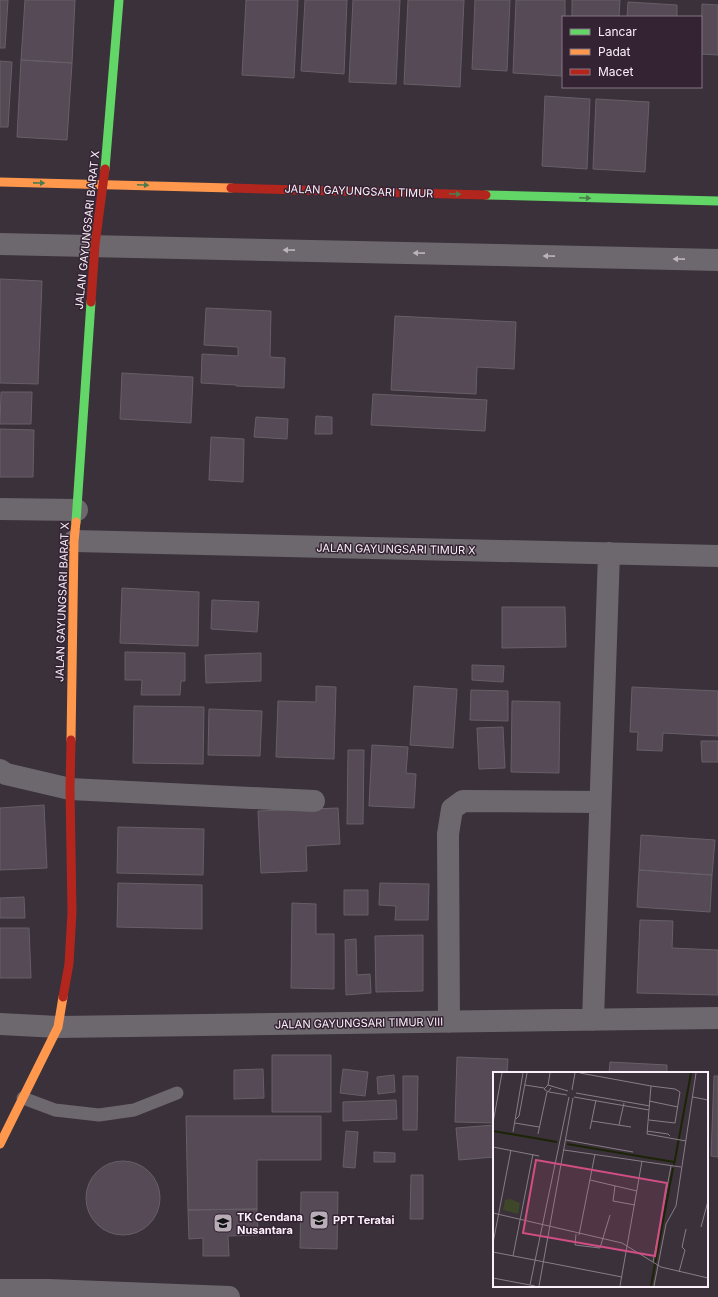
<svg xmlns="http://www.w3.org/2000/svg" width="718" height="1297" font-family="Inter,sans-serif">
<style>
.building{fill:#554a55;stroke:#675f67}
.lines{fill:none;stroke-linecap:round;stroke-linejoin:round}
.lane{stroke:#6d686d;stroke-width:13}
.street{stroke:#6d686d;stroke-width:22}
.fast{stroke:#63d668;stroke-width:9}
.slow{stroke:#ff974d;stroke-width:9}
.jam{stroke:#b3261e;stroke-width:9}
.oneway{fill:#4c7c4e}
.oneway2{fill:#bcb3bb}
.labels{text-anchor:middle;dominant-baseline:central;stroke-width:3;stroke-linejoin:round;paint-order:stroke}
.street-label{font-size:11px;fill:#fcf0fb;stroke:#342333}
.poi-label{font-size:11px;font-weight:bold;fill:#fcf0fb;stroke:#342333;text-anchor:start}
.inset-river{fill:none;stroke:#1d2406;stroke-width:2}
.inset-road{fill:none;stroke:#887d87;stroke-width:1}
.view{fill:#d04e83;fill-opacity:0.15;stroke:#d04e83;stroke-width:2}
.inset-edge{fill:none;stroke:#fcf0fb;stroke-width:2}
</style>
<rect width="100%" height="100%" fill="#3a313a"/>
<path class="building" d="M0,0H8L5,48H0Z
M25,0H75L72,63L21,60Z
M246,0H298L294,78L242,75Z
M305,0H347L344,74L301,71Z
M353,0H400L396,84L349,82Z
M408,0H464L460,87L404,84Z
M475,0H510L507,71L472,69Z
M516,0H565V17H563L562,76L513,73Z
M572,0H620L619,17H572Z
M628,2L677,5V17H627Z
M702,4L718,5V55L701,54Z
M21,60L72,63L67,140L17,137Z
M0,61L12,62L8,127H0Z
M545,96L590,99L587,169L542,166Z
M596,99L649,102L645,172L593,169Z
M0,279L42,281L38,384L0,383Z
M206,308L271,311L270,357L285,358L284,388L236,386V385L201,383L202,354L238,356V347L204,345Z
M395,316L516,322L514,369L477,367L476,394L391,390Z
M122,373L193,377L191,423L120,419Z
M1,392H32L31,424H0Z
M373,394L487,400L485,431L371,425Z
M316,416L332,417V434H315Z
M256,417L288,419L287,439L254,437Z
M0,429L34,430L33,477H0Z
M211,437L244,439L243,482L209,480Z
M122,588L199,592L198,646L120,643Z
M212,600L259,602L257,632L211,629Z
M502,607H565L566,647L502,648Z
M125,652L185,653V681H181L180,695H141L142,680H125Z
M261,653V681L206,683L205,655Z
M472,665L504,666L503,682L472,680Z
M316,686L336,687L334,759L276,757L278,701L316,702Z
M414,686L457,689L453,748L410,745Z
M632,687L718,691V736L663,733L662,751L637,750L638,732H630Z
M471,690L508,691V721L470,720Z
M512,701L560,702L559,773L511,772Z
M134,706L204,707L203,764L133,763Z
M209,709L262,711L260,756L208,755Z
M503,727L505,768L479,769L477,728Z
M701,741H718V762H702Z
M372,745L408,747L406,773L416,774L414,808L369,806Z
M348,750H364L363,824H347Z
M44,805L47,868L0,870V808Z
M338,808L340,844L306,846L307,871L261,873L258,811Z
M118,827L204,829L203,875L117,873Z
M641,835L715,840L712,875L639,870Z
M639,870L712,875L710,912L637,907Z
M118,883L202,885V929L117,927Z
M380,883L429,884L428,920H395L396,906L379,905Z
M344,890H368V915H344Z
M24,897L25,918H0V898Z
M292,903L316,904V934H334V989L291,988Z
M640,920L673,921L672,948L718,950V995L637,993Z
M0,928H29L31,978H0Z
M423,935V991L376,992L375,936Z
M356,939L357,975L370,974L371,993L346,995L345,940Z
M272,1055H331V1112H272Z
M457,1057L508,1059L507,1073H494V1123L455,1122Z
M610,1062L667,1065V1073H609Z
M263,1069L264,1098L234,1099V1070Z
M343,1069L368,1072L365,1096L340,1093Z
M394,1075L395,1092L378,1094L377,1077Z
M403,1076H418L417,1130H403Z
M714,1076H718V1157L711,1156Z
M707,1081H708L707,1115Z
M396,1100L397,1119L343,1121V1102Z
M186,1116H321V1160H257V1209L188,1210Z
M494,1125V1157L459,1160L456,1128Z
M346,1131L358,1132L355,1168L343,1167Z
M374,1152L395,1153V1162H374Z
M86 1198a37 37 0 1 1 74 0a37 37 0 1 1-74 0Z
M411,1175H423V1219H410Z
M301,1192H338L337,1249L300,1248Z
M257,1209L258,1235L228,1236L229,1256H203V1238L189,1239L188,1210Z"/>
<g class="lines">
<path class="lane" d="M23,1098L55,1110L99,1115L134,1110L177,1093"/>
<path class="street" d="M0,244L718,260
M0,509L77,510
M74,541L718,556
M0,770L6,774L70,789L314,801
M593,1020L609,553
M449,1022L448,834L452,809L463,801L600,802
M0,1024L58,1027L718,1018
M0,1290H49L229,1297"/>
<path class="fast" d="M105,169L119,0
M486,195L718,201
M76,522L91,302"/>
<path class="slow" d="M0,182L231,188
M71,740L74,541L76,522
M0,1144L58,1027L63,997"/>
<path class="jam" d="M231,188L486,195
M91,302L95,245L105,169
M63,997L69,964L72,912L70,789L71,740"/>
</g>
<defs><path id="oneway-solid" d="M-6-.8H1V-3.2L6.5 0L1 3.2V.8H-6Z"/></defs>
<g class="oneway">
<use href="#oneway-solid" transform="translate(39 183) rotate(1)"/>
<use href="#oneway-solid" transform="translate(143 185) rotate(2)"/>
<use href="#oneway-solid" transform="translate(455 194) rotate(2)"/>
<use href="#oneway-solid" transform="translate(585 198) rotate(2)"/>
</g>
<g class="oneway2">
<use href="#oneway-solid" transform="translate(289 250) rotate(-179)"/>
<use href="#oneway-solid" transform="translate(419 253) rotate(-179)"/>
<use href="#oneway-solid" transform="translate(549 256) rotate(-179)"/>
<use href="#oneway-solid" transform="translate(679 259) rotate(-179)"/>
</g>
<defs>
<g id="school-square" transform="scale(1)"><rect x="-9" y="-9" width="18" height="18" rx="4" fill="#b8adb7" stroke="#342333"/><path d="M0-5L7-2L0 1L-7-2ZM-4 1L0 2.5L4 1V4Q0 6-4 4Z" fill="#111"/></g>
</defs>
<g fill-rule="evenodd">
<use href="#school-square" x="319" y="1220"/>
<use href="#school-square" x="223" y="1223"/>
</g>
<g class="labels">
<g class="street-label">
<text transform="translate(359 191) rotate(2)">JALAN GAYUNGSARI TIMUR</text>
<text transform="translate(87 230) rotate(-84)">JALAN GAYUNGSARI BARAT X</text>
<text transform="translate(396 549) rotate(1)">JALAN GAYUNGSARI TIMUR X</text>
<text transform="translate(62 602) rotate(-88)">JALAN GAYUNGSARI BARAT X</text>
<text transform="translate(359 1023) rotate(-1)">JALAN GAYUNGSARI TIMUR VIII</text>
</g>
<g class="poi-label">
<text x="237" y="1217">TK Cendana<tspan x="237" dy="13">Nusantara</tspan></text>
<text x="333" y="1220">PPT Teratai</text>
</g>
</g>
<g transform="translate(493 1072)">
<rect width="215" height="215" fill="#3a313a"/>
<path d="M17,127L27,131L25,142L10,138L12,128Z" fill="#3f472b"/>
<path class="inset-river" d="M0,59L64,70M74,72L181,90M181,93L198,1M158,214L180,96"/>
<path class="inset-road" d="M87,1L158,14L154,62L193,69M32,13L51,16M55,13L57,1M58,16L55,20L51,17L55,13L75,19M79,18L82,1M56,20L74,23M83,21L157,34M81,25L156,38M200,25L215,28M156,29L185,35M23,47L26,44L34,1M156,48L182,51L187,20L182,17L158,14M99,49L138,55M0,51L9,1M22,51L46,55M126,53L131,31M97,57L103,28M154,59L175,62L177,64M20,60L30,1M45,62L54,20M73,68L140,80M0,75L46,84M71,78L188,95M97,108L144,119M122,114L120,129L142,133M0,141L129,171L168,195L215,206M208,155L215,129M83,162L82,173L107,176L117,143M86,163L102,82M0,171L18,78M0,180L129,205M20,184L40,82M160,190L178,94M186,200L192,178L189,175L193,157M0,206L42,214M37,213L76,25M46,214L80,26M127,214L149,89M161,214L173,152L183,134L203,1"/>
<path class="view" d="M43,88L174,111L162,184L30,161Z"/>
<rect width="215" height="215" class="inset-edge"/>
</g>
<rect x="562" y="16" width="140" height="72" fill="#342333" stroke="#847583"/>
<rect x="570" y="29" width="20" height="6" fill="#63d668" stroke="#847583"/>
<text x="598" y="36" font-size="12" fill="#fcf0fb">Lancar</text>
<rect x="570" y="49" width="20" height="6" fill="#ff974d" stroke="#847583"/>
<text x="598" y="56" font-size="12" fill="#fcf0fb">Padat</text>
<rect x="570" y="69" width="20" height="6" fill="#b3261e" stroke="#847583"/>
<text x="598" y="76" font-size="12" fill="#fcf0fb">Macet</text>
</svg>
